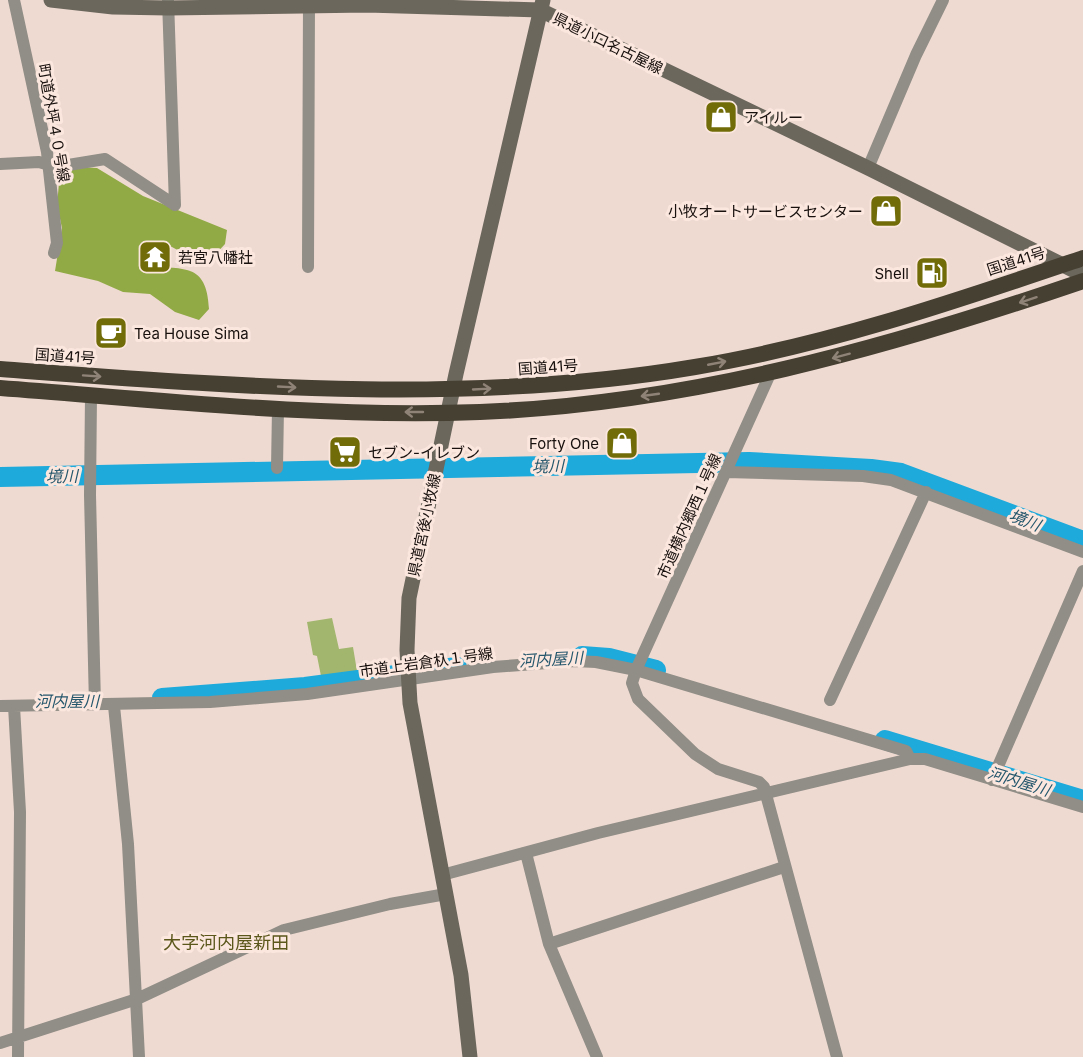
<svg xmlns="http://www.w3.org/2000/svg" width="1083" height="1057" font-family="Inter,'Noto Sans JP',sans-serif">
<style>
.green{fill:#a2b66e}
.forest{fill:#91aa46}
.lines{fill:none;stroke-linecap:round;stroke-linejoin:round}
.river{stroke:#1eaadb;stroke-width:20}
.minor{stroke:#908e86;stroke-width:12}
.secondary{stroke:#6b675c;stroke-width:15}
.trunk{stroke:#464032;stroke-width:16}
.oneway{stroke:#8f8377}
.labels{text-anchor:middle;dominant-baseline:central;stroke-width:6;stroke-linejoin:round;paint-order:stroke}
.street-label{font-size:15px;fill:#17100d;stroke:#fce7df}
.poi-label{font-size:15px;fill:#17100d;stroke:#fce7df;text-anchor:start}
.water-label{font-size:16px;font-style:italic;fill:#25576c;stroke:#fce7df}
.quarter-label{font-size:18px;fill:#5b571b;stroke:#fce7df}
</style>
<rect width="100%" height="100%" fill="#efdad2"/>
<path class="green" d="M332,618L339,649L353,647L358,677L322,681L317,656L313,655L307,622Z"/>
<path class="forest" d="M78,167L97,168L143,196L227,230L225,244L213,257L192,258L172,247L154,246L146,252L145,266C182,270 207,261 209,309L199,320L175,312L150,294L123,292L98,281L55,271L62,228L57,205L60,172Z"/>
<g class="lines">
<path class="river" d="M0,477L749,462L871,469L901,473L1083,541
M582,656L609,658L656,670
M162,698L305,687L457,667
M885,740L1083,800"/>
<path class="minor" d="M14,0L47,152L57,243L54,253
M168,0L175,205
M0,164L39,162L56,167L105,159L175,205
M868,168L916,55L943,0
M308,267L309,0
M770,374L636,670L632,683L638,699L695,754L718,769L759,782L764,787L837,1057
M91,395L90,495L95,705
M277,468L278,408
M726,472L863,476L891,480L1083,552
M830,700L926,492
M0,706L210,702L307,694L493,667L574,661L596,662L636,670L906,751L910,759
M14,706L20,812L18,1057
M114,706L128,844L139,1057
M992,780L1083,571
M526,853L549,944L597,1057
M442,875L598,833L910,759H925L1083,807
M549,944L784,867
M0,1043L137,999L284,930L390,904L446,894"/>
<path class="secondary" d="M51,0L113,7L168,8L367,5L540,10L868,168L1083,275
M470,1057L461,975L410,703L407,650L409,598L456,374L543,0"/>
<path class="trunk" d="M0,369C232,386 465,406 695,367C828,345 956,301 1083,258
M0,388C159,400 320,418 480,412C688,404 887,348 1083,281"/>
</g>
<defs><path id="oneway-shaft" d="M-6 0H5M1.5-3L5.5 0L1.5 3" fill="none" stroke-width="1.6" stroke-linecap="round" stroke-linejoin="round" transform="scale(1.5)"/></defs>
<g class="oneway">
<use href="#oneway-shaft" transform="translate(1028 300) rotate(162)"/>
<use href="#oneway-shaft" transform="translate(841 356) rotate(165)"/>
<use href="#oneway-shaft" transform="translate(717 363) rotate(-11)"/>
<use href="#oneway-shaft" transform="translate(92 376) rotate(4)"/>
<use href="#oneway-shaft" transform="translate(287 387) rotate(3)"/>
<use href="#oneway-shaft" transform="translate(482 389) rotate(-3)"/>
<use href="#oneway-shaft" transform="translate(650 395) rotate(172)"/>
<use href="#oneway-shaft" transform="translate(414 412) rotate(-180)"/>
</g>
<defs>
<g id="shop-square" transform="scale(1.725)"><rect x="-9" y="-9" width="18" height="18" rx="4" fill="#716c08" stroke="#fce7df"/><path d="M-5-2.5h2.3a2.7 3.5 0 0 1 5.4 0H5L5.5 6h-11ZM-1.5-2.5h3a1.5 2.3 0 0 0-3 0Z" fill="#fff"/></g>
<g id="temple-square" transform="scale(1.725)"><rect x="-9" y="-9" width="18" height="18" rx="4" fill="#716c08" stroke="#fce7df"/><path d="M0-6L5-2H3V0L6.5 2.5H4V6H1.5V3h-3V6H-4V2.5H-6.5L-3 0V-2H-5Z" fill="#fff"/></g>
<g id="fuel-square" transform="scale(1.725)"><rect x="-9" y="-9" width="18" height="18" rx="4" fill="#716c08" stroke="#fce7df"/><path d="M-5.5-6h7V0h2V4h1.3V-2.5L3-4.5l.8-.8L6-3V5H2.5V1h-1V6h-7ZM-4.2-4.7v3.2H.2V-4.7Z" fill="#fff"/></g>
<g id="cafe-square" transform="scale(1.725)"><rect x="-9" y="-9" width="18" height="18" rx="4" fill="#716c08" stroke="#fce7df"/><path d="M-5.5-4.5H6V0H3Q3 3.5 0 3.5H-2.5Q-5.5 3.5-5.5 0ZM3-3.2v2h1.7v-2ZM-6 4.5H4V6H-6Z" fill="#fff"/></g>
<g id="supermarket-square" transform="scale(1.725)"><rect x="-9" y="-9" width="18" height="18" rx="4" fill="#716c08" stroke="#fce7df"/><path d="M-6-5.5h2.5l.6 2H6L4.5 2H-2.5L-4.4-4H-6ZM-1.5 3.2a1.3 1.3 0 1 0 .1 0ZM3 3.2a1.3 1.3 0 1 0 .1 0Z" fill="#fff"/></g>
</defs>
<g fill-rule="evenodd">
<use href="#shop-square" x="721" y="117"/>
<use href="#shop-square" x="886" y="211"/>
<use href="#temple-square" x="155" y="257"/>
<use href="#fuel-square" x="932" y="273"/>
<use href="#cafe-square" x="111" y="333"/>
<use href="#shop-square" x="622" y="443"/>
<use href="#supermarket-square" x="345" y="452"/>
</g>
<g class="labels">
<g class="street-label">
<text transform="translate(608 43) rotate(26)">県道小口名古屋線</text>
<text transform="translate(54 123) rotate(80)">町道外坪４０号線</text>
<text transform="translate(1016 261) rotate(-18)">国道41号</text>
<text transform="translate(65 356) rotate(4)">国道41号</text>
<text transform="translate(548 367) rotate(-4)">国道41号</text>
<text transform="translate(689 516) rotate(-66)">市道横内郷西１号線</text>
<text transform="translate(424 525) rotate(-78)">県道宮後小牧線</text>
<text transform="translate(426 662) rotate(-8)">市道上岩倉杁１号線</text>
</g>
<g class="poi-label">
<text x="744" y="117">アイルー</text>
<text x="863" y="211" text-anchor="end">小牧オートサービスセンター</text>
<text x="178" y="257">若宮八幡社</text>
<text x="909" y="273" text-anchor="end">Shell</text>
<text x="134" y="333">Tea House Sima</text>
<text x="599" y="443" text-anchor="end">Forty One</text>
<text x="368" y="452">セブン-イレブン</text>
</g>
<g class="water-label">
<text transform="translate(548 466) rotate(-1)">境川</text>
<text transform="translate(62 476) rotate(-1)">境川</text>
<text transform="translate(1025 520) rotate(21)">境川</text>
<text transform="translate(551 659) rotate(-3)">河内屋川</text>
<text x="67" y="701">河内屋川</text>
<text transform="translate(1019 781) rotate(17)">河内屋川</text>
</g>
<g class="quarter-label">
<text x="226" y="942">大字河内屋新田</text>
</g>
</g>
</svg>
